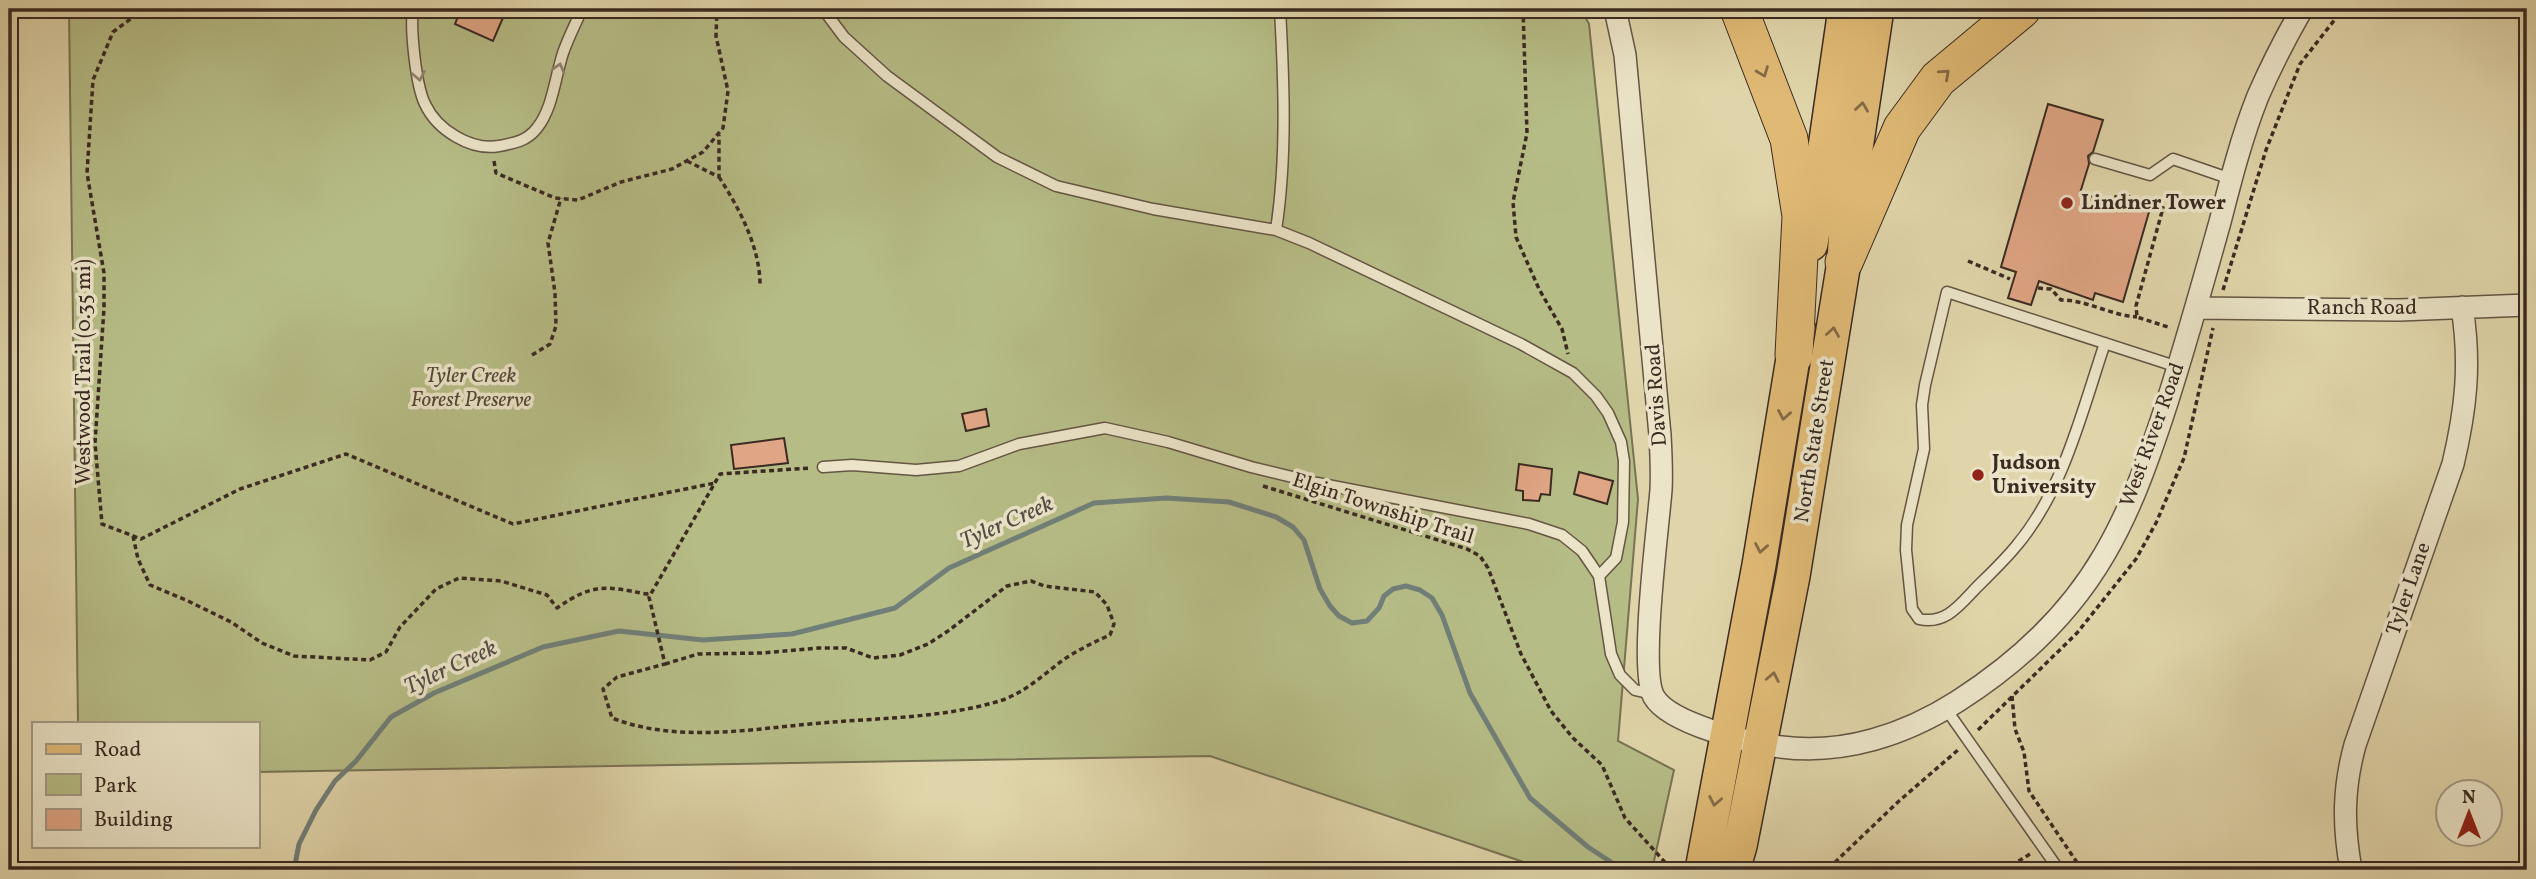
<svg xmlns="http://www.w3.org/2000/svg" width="2536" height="879" font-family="Vollkorn,serif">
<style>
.green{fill:#b6bc86;stroke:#787354;stroke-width:2}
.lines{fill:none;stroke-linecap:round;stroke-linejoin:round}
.stream{stroke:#717f78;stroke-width:5}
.building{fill:#dfa584;stroke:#3a2a22;stroke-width:2}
.service-casing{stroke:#645544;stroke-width:13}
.minor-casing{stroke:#645544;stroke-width:24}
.primary-casing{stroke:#3a2a22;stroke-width:36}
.motorway-casing{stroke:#3a2a22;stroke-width:39}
.path{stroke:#3a2a22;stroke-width:3.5;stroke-dasharray:5 3.5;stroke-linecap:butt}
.service{stroke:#ebe4c8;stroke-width:10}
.minor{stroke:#ebe4c8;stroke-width:21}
.primary{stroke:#e0ba75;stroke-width:33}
.motorway{stroke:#e0ba75;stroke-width:37}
.oneway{stroke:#928775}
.oneway2{stroke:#856b47}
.poi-dot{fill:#8f2418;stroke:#ebe4c8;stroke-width:2.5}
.labels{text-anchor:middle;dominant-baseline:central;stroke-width:7;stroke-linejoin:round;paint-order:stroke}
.poi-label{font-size:21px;font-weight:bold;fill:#3a2a22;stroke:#ebe4c8;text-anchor:start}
.street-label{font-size:21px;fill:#3a2a22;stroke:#ebe4c8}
.park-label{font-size:21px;font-style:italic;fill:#534736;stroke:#ebe4c8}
.water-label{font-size:23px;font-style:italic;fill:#514d46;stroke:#ebe4c8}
</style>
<rect width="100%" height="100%" fill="#e0d5aa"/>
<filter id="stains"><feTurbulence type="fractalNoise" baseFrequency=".00286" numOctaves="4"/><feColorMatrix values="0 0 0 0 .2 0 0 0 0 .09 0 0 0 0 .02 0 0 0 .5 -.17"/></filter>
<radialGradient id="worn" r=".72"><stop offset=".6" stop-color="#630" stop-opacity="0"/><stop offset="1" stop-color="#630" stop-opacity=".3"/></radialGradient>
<path class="green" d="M69,9H1581L1589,24L1638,499L1618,741L1674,770L1652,870H1547L1210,756L257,772V723H78Z"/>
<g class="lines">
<path class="stream" d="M294,870L299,844L316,810L335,781L356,761L391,717L434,693L543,647L619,631L703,640L792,634L895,608L949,568L1094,503L1166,498L1229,502L1276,517L1293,527L1304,540L1320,589L1330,606L1339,616L1352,623L1367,621L1379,608L1384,596L1393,589L1406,586L1420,590L1432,598L1442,615L1470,693L1530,798L1588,847L1623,870"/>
</g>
<path class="building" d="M461,9H496L505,13L493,41L455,24Z
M2048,104L2103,120L2093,152L2088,156L2089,164L2080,193L2149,212L2123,302L2095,293L2093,300L2039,281L2031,305L2008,298L2016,272L2001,267Z
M986,409L989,426L966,431L962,414Z
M784,438L788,463L734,469L731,445Z
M1519,464L1552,469L1550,495L1541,494L1539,501L1523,500V491L1516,490Z
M1579,472L1613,481L1607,504L1574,494Z"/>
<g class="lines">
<g class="service-casing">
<path id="service" d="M413,9C410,29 416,86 425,104C437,130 471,151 499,146C515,143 527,141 537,128C553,108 555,77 563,53C568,38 576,23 582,9
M823,9L844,37L887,76L997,157L1056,186L1153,209L1276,230L1309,243L1521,344L1573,373L1596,396L1608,413L1621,442L1624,461L1623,522L1616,558L1599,576
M2095,159L2150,175L2173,159L2231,179
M1276,230C1287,158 1284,82 1280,9
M2105,343C2082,411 2064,489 2017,545C2005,560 1990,574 1976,588C1959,606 1945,625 1919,619L1912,609L1906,550L1907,525L1924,449L1922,405L1925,385L1947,292L2178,367
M823,467L852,465L916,470L959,466L1019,444L1105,428L1168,442L1251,467L1317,483L1529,524L1562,535L1582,551L1599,576L1611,654L1620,675L1635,690L1652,694
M1946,709L2059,870"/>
</g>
<g class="minor-casing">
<path id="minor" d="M1615,9L1625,55L1660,435C1661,453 1662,472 1661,490C1658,528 1639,671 1654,697C1670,724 1750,743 1781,747C1843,755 1905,735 1958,701C2016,664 2069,615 2104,555C2130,511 2147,463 2163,415C2184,351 2202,286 2220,222C2231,179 2242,136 2258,96C2271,66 2286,37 2302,9
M2196,308L2399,310L2527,305
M2351,870C2343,825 2343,789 2355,745L2453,464C2466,409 2471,364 2462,307"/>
</g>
<g class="primary-casing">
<path id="primary" d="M1811,244L1845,9
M1702,870L1759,565L1798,328
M1733,870L1740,846L1793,576L1844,262L1847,208L1877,9"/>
</g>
<g class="motorway-casing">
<path id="motorway" d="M1739,9L1789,139L1801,216L1794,355
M1844,262L1902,128L1938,79L2022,9"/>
</g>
<path class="path" d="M144,9L113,32L93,80L87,173L104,273V308L95,443L102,524L141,539L240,489L346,454L513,524L715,483
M1523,9L1527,133L1513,202L1516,237L1539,289L1562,329L1568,354
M494,161L496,173L555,198L578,200L621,182L672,169L703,152L723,128L728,91L716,36L717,9
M687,161L719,177V135
M719,177C739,208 760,247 760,285
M2115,200L2117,193L2163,208L2136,306L2137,317L2171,328
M1968,261L2010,279
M2038,288L2051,289L2061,300C2087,300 2110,315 2137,317
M2223,290L2266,150L2300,64L2343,9
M532,355L550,344L556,326L555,293L548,243L561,198
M1263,486L1467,549L1480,556L1488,568L1521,654L1551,711L1573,738L1602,765L1625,818L1672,870
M133,536L138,559L150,585L186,600L231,622L262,643L294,656L370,660L386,652L400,627L436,589L459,578L501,581L547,595L557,608C593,583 605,586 646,594L650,593
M665,664L698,654L762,653L818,648H846L873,658L900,655L928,644L948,631L1007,586L1031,581L1044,586L1095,592L1107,605L1114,624L1110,635C1094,642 1078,650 1063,660C1042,676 1022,695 996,702C944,717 886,718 833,722C761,727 681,745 612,718L603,689L617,677L665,664L649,597L720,474L810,468
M2012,696L2015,729L2024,752L2029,791L2082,870
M1978,730L2077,633L2136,559L2156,523L2184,458L2213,328
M1820,870L1830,867L1899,801L1958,750
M2004,870L2030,854"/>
<use href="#service" class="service"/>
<use href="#minor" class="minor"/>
<use href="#primary" class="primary"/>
<use href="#motorway" class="motorway"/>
</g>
<defs><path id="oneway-chevron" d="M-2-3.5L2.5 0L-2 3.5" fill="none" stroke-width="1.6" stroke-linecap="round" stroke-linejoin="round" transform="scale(1.75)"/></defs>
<g class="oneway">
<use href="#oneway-chevron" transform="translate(559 68) rotate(-74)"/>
<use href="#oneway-chevron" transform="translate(419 76) rotate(79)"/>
</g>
<g class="oneway2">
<use href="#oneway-chevron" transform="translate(1763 72) rotate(69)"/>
<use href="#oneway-chevron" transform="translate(1945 74) rotate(-42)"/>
<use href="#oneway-chevron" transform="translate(1862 107) rotate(-82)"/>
<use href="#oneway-chevron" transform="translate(1833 332) rotate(-81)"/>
<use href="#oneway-chevron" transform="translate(1784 415) rotate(100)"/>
<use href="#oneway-chevron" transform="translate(1761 548) rotate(100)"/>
<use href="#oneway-chevron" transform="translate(1773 677) rotate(-79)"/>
<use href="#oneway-chevron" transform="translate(1715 801) rotate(101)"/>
</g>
<g class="poi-dot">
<circle cx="2067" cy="203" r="7"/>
<circle cx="1978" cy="475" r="7"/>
</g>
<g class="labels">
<g class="poi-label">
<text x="2081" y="203">Lindner Tower</text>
<text x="1992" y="463">Judson<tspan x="1992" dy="24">University</tspan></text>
</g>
<g class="street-label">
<text x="2362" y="308">Ranch Road</text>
<text transform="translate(84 372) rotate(-90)">Westwood Trail (0.35 mi)</text>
<text transform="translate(1657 395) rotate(-94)">Davis Road</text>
<text transform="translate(2153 435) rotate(-70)">West River Road</text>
<text transform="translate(1815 441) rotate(-81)">North State Street</text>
<text transform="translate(1383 509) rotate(18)">Elgin Township Trail</text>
<text transform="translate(2409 589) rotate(-71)">Tyler Lane</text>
</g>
<g class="park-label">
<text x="471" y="376">Tyler Creek<tspan x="471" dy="24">Forest Preserve</tspan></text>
</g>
<g class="water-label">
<text transform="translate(1007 523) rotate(-24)">Tyler Creek</text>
<text transform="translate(451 668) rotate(-25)">Tyler Creek</text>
</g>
</g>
<rect width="2536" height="879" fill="none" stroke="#e0d5aa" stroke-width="35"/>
<rect x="10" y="10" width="2515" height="858" fill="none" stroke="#3a2a22" stroke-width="3.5"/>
<rect x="18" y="18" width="2501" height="844" fill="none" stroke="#3a2a22" stroke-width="2"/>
<rect x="32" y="722" width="228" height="126" fill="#ebe4c8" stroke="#a49a86" stroke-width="2"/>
<rect x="46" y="744" width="35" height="10" fill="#e0ba75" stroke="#a49a86" stroke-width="2"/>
<text x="94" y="756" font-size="21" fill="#3a2a22">Road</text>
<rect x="46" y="774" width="35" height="21" fill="#b6bc86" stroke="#a49a86" stroke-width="2"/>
<text x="94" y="792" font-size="21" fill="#3a2a22">Park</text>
<rect x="46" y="809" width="35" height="21" fill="#dfa584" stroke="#a49a86" stroke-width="2"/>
<text x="94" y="826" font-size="21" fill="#3a2a22">Building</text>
<g transform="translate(2469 813)"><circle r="33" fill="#ebe4c8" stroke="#a49a86" stroke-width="2"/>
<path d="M0-5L12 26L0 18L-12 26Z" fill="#8f2418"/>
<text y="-10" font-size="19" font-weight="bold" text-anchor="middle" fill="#3a2a22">N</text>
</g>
<rect width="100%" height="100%" filter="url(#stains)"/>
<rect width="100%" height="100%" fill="url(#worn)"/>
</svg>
